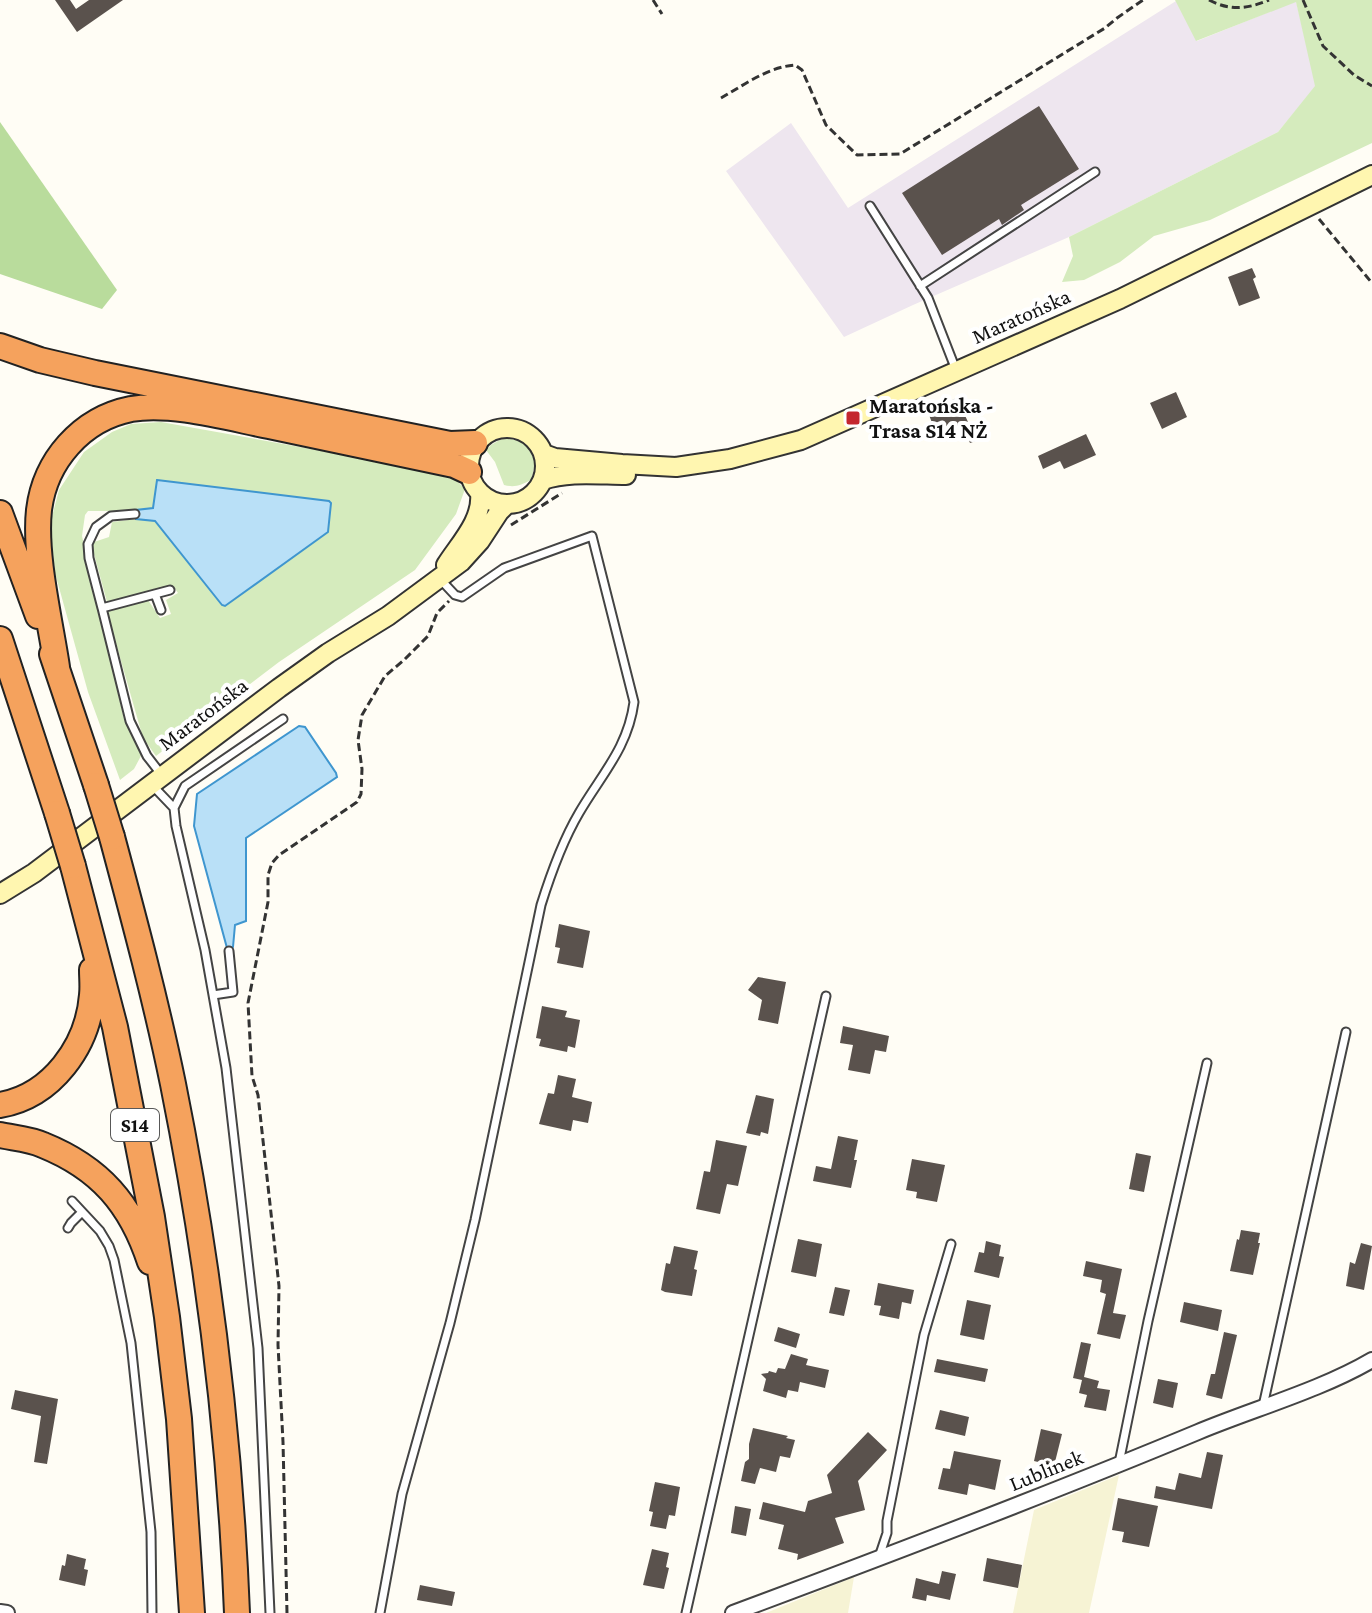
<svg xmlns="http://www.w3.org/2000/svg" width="1372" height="1613" font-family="'Crimson Pro',serif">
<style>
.industrial{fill:#eee6ef}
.farmland{fill:#f6f3d4}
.green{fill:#d5ebbd}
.forest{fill:#b9dc9c}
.water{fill:#b9e0f7;stroke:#3f96cf;stroke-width:2}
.building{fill:#5a524d}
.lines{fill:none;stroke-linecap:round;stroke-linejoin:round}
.service-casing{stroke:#444;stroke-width:11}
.minor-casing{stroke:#444;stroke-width:18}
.secondary-casing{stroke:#333;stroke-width:22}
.motorway-casing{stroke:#222;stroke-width:28}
.path{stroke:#333;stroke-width:3;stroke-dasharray:8 4;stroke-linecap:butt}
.service{stroke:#fff;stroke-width:7}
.minor{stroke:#fff;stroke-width:14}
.secondary{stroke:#fff6b0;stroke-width:18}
.motorway{stroke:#f5a25d;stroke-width:24}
.motorway-bridge-casing{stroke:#222;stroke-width:28;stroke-linecap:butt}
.motorway-bridge{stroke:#f5a25d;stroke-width:24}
.poi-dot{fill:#c4262e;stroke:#fff;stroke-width:3}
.labels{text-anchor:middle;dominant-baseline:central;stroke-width:8;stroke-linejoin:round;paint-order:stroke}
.shield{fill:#fff;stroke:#585858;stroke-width:2}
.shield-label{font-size:20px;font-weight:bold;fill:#111}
.street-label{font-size:22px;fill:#111;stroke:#fff}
.poi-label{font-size:22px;font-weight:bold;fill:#111;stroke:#fff;text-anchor:start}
</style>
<rect width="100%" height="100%" fill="#fffdf5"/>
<path class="industrial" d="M1176,1L1197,41L1296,1L1316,86L1278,132L1069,237L913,305L844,337L726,171L791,123L848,208Z"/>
<path class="farmland" d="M1119,1475L1089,1613H1013L1034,1510Z
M854,1577L848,1613H766Z"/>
<path class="green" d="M1175,0H1372V143L1210,220L1154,236L1120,262L1084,280L1062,282L1073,256L1069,237L1278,132L1315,86L1296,2L1196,41Z
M161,422L450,474L465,489L456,514L415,570L279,662L156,756L143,738L107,612L148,600L160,618L171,614L166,600L178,593L173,586L107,602L91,543L109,537L112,522L136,519V511H88L85,515L82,536L124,719L142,754L134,769L120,780L88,692L55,573L50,524L59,490L84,452L112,432L131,424Z
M503,438C532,441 540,451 531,480C521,485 515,488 504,485L495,462L486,450L491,445Z"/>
<path class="forest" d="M0,122L117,290L102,309L0,274Z"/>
<path class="water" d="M157,480L329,501L331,503L328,532L225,606L222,605L155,521L136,519V510L153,508Z
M299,726L305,727L336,773L337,777L246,838V921L235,925L233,947L227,948L194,826L197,794Z"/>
<path class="building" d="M55,0H70L76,9L89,0H123L77,32Z
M1039,106L1079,169L1021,205L1024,210L1002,225L999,219L942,255L902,193Z
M1252,268L1256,277L1253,279L1260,298L1239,306L1228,277Z
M1176,392L1187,417L1162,429L1150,403Z
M957,398L968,422L936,433L929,415L934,412L932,408Z
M983,427L987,437L970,443L966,433Z
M1086,434L1096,455L1064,469L1060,461L1043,469L1038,456Z
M559,924L590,931L583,968L557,963L560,948L555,947Z
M758,977L786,982L778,1024L758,1020L762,1000L748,990Z
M542,1006L567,1011L565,1017L580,1020L575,1048L568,1046L567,1052L539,1046L541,1039L536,1038Z
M843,1026L889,1036L886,1052L875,1050L870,1074L848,1070L853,1045L840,1043Z
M558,1075L576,1079L572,1097L592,1102L588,1123L573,1120L571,1131L539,1124L548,1093L554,1094Z
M756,1095L774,1099L768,1134L761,1132L760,1136L746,1133Z
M838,1136L858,1140L854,1160H857L851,1188L813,1181L816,1166L831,1169Z
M716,1140L747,1146L738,1186L727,1184L720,1214L696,1209L704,1171L710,1172Z
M1136,1153L1151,1156L1144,1192L1129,1189Z
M912,1159L945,1165L937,1202L916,1198L917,1192L906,1190Z
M1241,1230L1260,1233L1258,1243H1260L1253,1275L1230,1271L1237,1239L1239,1240Z
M798,1239L822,1244L816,1277L791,1272Z
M986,1241L1001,1245L999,1256L1004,1257L999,1278L974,1272L979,1252L984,1253Z
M1361,1243L1372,1246L1364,1290L1346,1286L1350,1262L1355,1264Z
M674,1246L698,1251L694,1269L697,1270L692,1296L665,1292L661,1290L666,1263L670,1264Z
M1086,1261L1122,1269L1113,1313L1126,1315L1120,1339L1097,1334L1106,1294L1100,1292L1102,1280L1083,1276Z
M878,1283L914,1290L911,1304L902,1302L899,1319L879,1315L881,1306L874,1305Z
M835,1287L850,1290L844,1316L829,1313Z
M967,1300L991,1305L984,1340L960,1335Z
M1184,1302L1222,1310L1218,1331L1180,1322Z
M778,1327L800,1334L796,1348L774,1341Z
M1224,1332L1237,1335L1222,1399L1206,1395L1211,1374H1215Z
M1081,1342L1091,1344L1084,1377L1099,1381L1097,1388L1110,1390L1106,1411L1084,1407L1087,1395L1079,1393L1082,1380L1073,1378Z
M791,1354L808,1359L806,1365L829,1370L825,1388L800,1382L798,1392L788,1390L786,1398L763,1391L766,1379L761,1374L768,1373L769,1371L776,1373L778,1368L785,1369Z
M937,1359L988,1369L985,1382L934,1372Z
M1158,1379L1178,1383L1173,1408L1153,1403Z
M15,1390L58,1399L47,1464L34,1462L41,1416L11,1409Z
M940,1410L969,1417L965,1436L935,1429Z
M753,1428L788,1436L786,1438L795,1440L790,1458L780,1456L776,1472L760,1468L755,1484L741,1481L745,1462L749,1459V1444Z
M1041,1429L1062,1434L1054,1466L1034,1461Z
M868,1432L887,1450L858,1481L865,1510L835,1518L844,1543L797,1560L798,1554L778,1549L784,1525L759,1519L763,1502L805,1512L808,1501L832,1493L827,1475Z
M954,1451L1001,1460L995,1490L969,1484L967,1495L938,1489L943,1468L950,1469Z
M1207,1452L1223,1455L1212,1509L1154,1498L1156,1486L1175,1490L1179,1473L1201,1478Z
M655,1482L680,1487L675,1516L669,1515L666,1529L650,1526L653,1512L649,1511Z
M1118,1498L1158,1506L1149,1547L1122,1542L1124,1532L1112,1530Z
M735,1506L751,1509L746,1536L731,1533Z
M652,1549L669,1553L666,1567L669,1568L664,1589L643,1585Z
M67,1554L86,1559L84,1569L88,1570L85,1586L59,1580L62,1565L65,1566Z
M987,1558L1022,1565L1018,1588L983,1581Z
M942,1571L956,1574L950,1600L927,1595L926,1601L912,1598L916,1578L939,1584Z
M420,1585L455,1592L452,1606L417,1600Z"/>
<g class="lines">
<g class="service-casing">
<path id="service" d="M870,206L928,298L956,370
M920,286L1095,172
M135,514L111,516L96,527L88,544L89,558L102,608L170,590
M155,594L161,610
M102,608L130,721L147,756L161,774
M152,785L174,808L176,826L205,950L226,1068L258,1348L270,1613
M174,808L185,786L283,719
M213,995L233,992L229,951
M72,1201L100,1231L109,1246L114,1260L131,1343L151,1532L152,1613
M68,1228L71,1223L82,1212
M1263,1406L1346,1032
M1119,1463L1148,1321L1207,1063
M879,1557L887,1533V1521L924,1335L951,1244
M380,1613L402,1494L450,1323L475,1220L541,905C551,873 562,842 579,813C601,775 628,748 634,702L592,536L504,568L462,597L455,595L439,578
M686,1613L826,996"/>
</g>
<g class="minor-casing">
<path id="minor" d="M0,1612L7,1613
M733,1613C889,1555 1044,1496 1198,1432C1253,1409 1321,1390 1372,1360"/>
</g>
<g class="secondary-casing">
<path id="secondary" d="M469 466a38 38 0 1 1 76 0a38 38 0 1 1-76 0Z
M544,454L555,458L622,464L676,467L730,459L801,440L1120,299L1372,175
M543,480C568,471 600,475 626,475
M446,565C460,543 483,520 480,493
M0,894L34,873L279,688L328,653L388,616L461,562L480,541L499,512L507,504"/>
</g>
<g class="motorway-casing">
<path id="motorway" d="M0,346L40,360L95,373L450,444L475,443
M0,513L38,616
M0,639L57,813
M52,654L96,785
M57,667C50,620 34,555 39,510C45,461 81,419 131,409C172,402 228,418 269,426C324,438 380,449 435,461L454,465L469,472
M112,837C134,919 156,1001 173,1084C208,1258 230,1436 237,1613
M73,866L115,1027L152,1217L167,1317L179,1419L192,1613
M0,1105C52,1096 88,1046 92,995C93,987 92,978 92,970
M0,1135C14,1138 30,1139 43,1145C100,1168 131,1204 150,1262"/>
</g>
<path class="path" d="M653,0L662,14
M1209,0C1230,11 1248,9 1269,0
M1303,0L1323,46L1354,75L1372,86
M721,98C744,85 768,67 795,65L802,70L826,125L857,155L900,154L1105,28L1117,18L1143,0
M1319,219L1372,283
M511,525L562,493
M287,1613L283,1442L278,1345L279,1286L258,1095L252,1076L248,1003L268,902V875L272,863L279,855L357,802L361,794L362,769L358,740L362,715L385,676L404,660L428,636L437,613L449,601"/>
<use href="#service" class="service"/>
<use href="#minor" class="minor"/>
<use href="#secondary" class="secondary"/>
<use href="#motorway" class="motorway"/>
<g class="motorway-bridge-casing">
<path id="motorway-bridge" d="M96,785L112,837
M57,813L73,866"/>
</g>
<use href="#motorway-bridge" class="motorway-bridge"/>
</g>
<rect class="poi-dot" x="845" y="410" width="16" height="16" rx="4"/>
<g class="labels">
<rect class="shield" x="111" y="1109" width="48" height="32" rx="6"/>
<g class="shield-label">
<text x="135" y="1125">S14</text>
</g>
<g class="street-label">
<text transform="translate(1021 316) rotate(-24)">Maratońska</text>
<text transform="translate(203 714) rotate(-37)">Maratońska</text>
<text transform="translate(1046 1470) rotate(-22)">Lublinek</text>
</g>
<g class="poi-label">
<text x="869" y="405">Maratońska -<tspan x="869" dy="25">Trasa S14 NŻ</tspan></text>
</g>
</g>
</svg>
